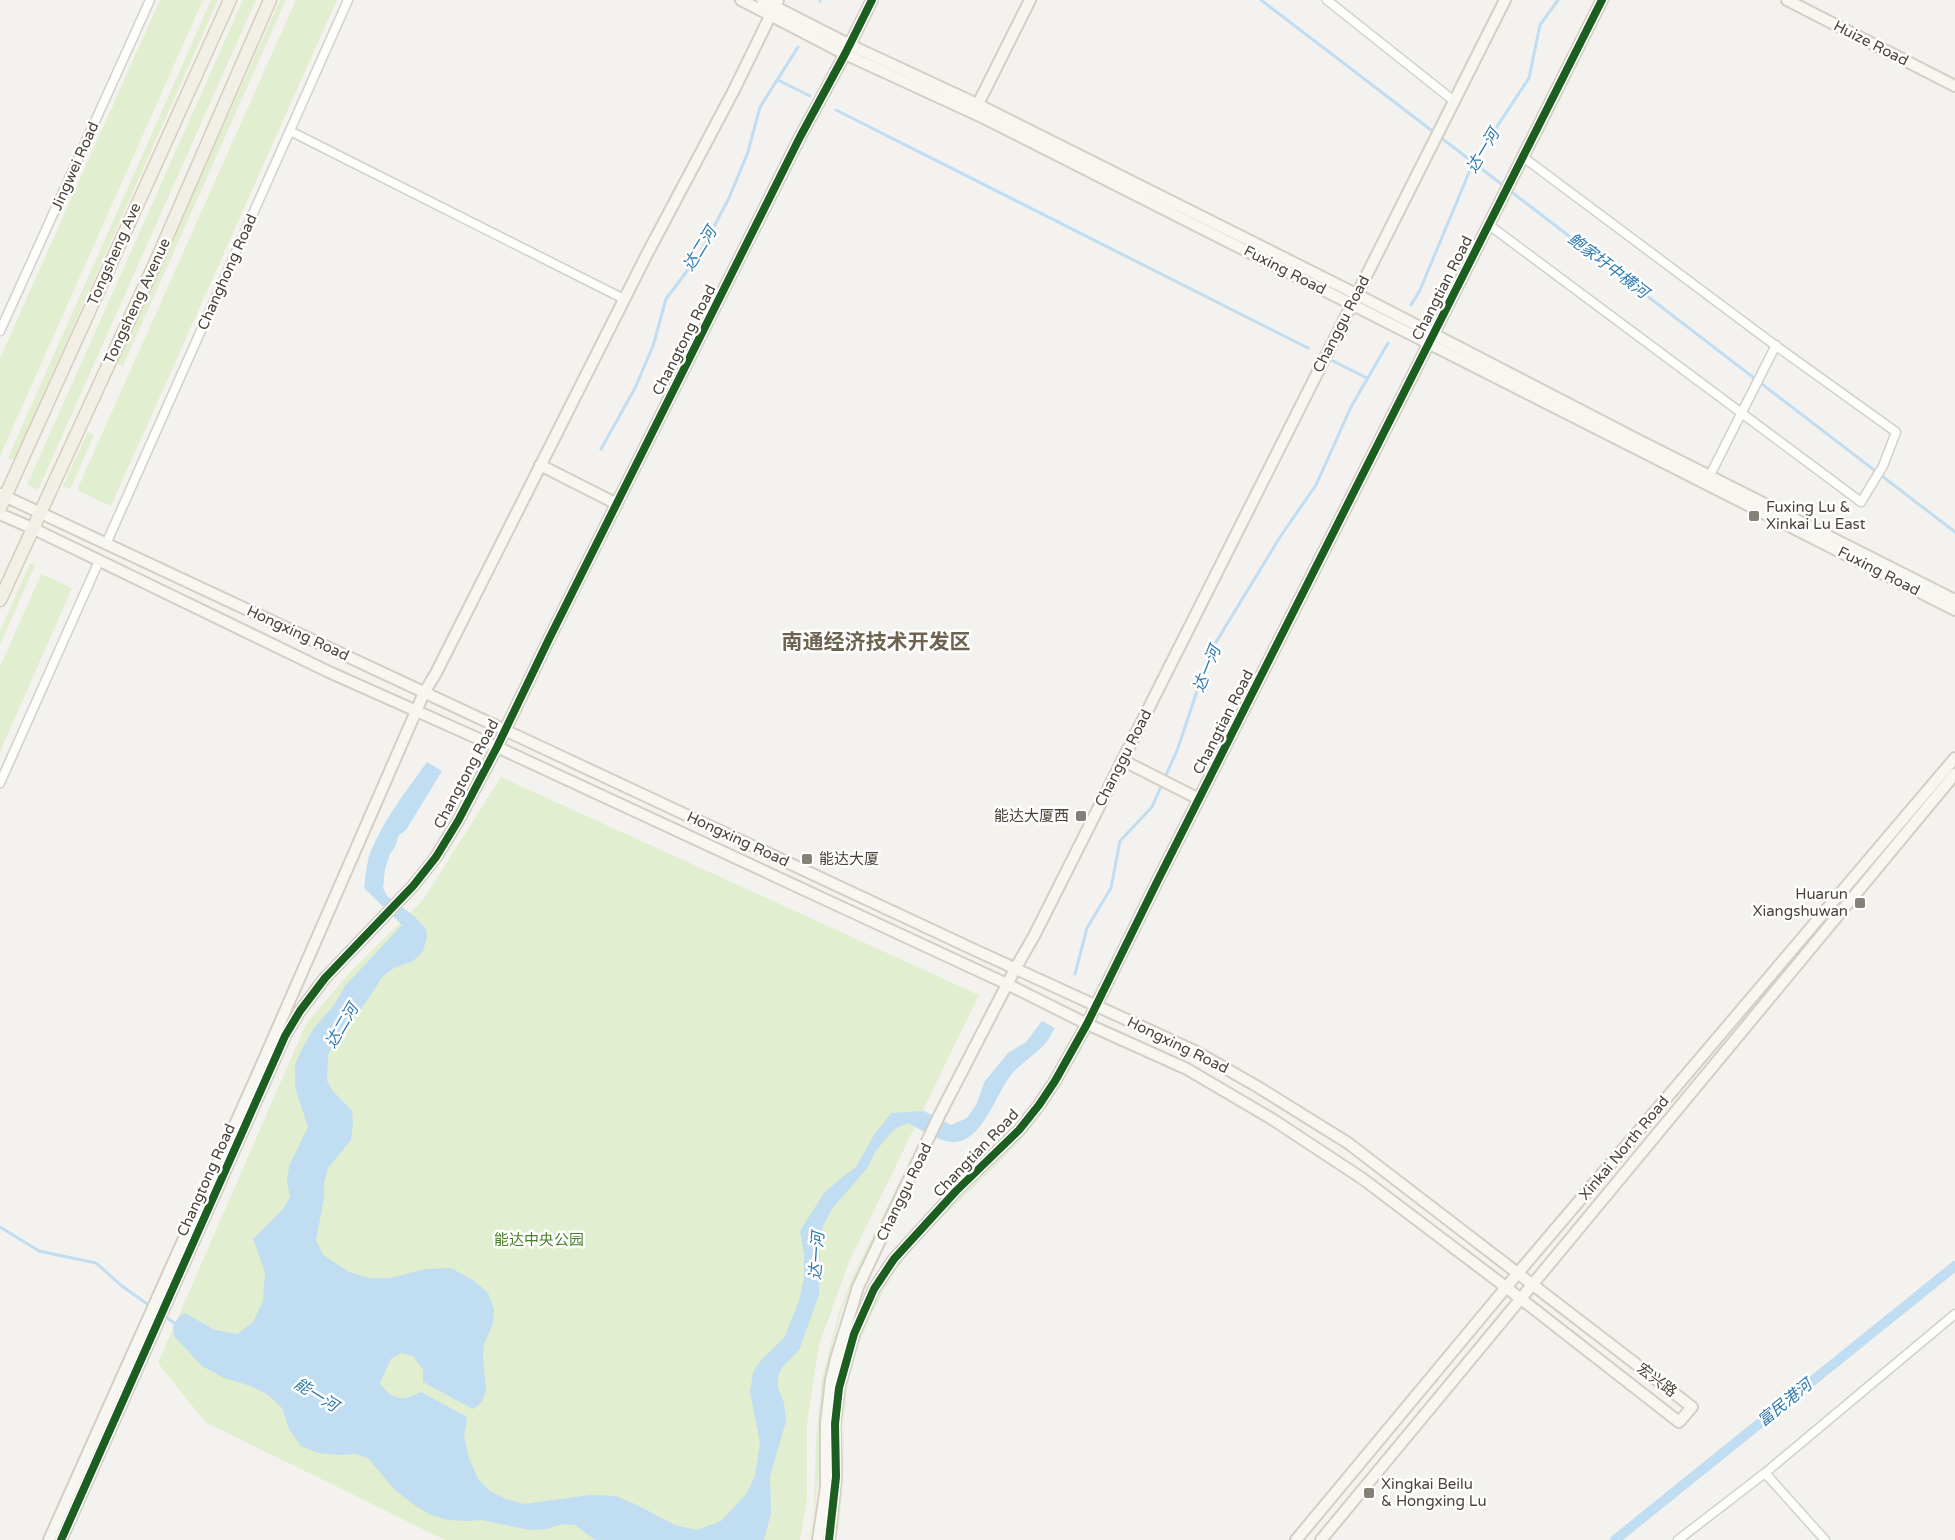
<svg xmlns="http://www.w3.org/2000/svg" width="1955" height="1540" font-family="'Varela Round','Noto Sans SC',sans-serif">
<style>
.green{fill:#e1eecf}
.water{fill:#c0ddf1}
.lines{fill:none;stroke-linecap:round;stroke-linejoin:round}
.stream{stroke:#c0ddf1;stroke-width:3}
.canal{stroke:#c0ddf1;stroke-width:10}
.street-casing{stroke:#d2d0cb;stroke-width:11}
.secondary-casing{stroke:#d3cfc5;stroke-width:14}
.primary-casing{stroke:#d6cebb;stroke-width:15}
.street{stroke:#fdfdfc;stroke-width:8}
.secondary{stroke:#f7f6f1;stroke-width:10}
.primary{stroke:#f2efe6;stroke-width:12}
.cycleway-casing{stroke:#fff;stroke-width:11}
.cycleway{stroke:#1b5e20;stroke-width:8}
.poi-dot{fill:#868178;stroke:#fff;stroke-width:2}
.labels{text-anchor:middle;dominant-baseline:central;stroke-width:5;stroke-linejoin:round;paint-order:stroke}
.street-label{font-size:15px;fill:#4b4439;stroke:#fff}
.poi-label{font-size:15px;fill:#4b4439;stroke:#fff;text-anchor:start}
.park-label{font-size:15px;fill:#4a7f2a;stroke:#fff}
.water-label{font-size:16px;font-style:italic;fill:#2e7ab2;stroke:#fff}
.district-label{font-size:21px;font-weight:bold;fill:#6e6250;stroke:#fff}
</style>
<rect width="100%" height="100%" fill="#f4f2ee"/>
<path class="green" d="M160,0H203L0,456V358Z
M211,0H218L14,460L8,458Z
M243,0H256L38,490L27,485Z
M280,0H286L123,366L117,363Z
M296,0H337L111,506L77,490Z
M1609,0H1610L1539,142L1538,141Z
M1333,329L1334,330L1030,932L1029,931Z
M1420,372L1422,373L1117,976L1116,975Z
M88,432L94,435L70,489L63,486Z
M30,563L35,565L0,645V631Z
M41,574L72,588L0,752V667Z
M501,777L979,995L849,1262L819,1345L807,1424V1501L800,1540H445L205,1422L158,1363L306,1024L352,970L423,900Z
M985,1012L947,1093L856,1275L841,1312L824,1380L819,1477L810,1540H809L814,1507L816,1438L822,1379L839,1312L854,1273Z
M1080,1049L1081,1050C1062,1083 1043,1116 1017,1144C981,1183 939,1216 905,1258C889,1279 876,1304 865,1329C856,1351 848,1376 846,1399C842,1446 846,1494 836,1540H834L841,1494L845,1396L853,1357L863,1329L880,1294L903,1258L932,1225L1017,1142L1055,1093Z"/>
<path class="water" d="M427,762L442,771L406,830L398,836L396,845L390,854L385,869L383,888L387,896L414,916L426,929L427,937L423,951L413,961L394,968L383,976L364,1005L335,1041L328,1055L327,1081L333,1091L352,1111L353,1123L351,1140L328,1168L324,1183V1198L316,1240L323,1255L349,1272L369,1278H390L426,1269L451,1268L473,1280L488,1293L494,1309L493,1324L484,1344L483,1357L486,1391L481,1403L473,1409L423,1382V1370L413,1356L401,1353L391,1359L380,1383C391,1400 403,1402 421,1392L467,1417L464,1436L469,1458L478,1479L490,1491L506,1499L524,1504L590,1495L616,1496L637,1505L675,1525L697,1530L721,1521L747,1493L755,1476L760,1443L750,1392L753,1372L762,1359L784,1338L799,1301L804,1277V1254L800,1231L824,1193L840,1179L856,1167L874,1135L891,1113L924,1111L951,1125L967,1118L976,1105L985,1081L1008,1053L1026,1042L1042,1021L1055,1028C1051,1034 1048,1042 1042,1047C1032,1057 1020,1064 1011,1075C996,1094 983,1139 956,1142C943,1144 920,1129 908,1123L896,1128L889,1135L875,1152L868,1167L832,1209L823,1226L820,1247L819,1295L799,1350L782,1367L778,1376V1388L784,1403L786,1421L770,1476L771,1513L764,1540H595L575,1525L563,1524L547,1529L530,1530L481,1520L467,1521L448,1520L431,1515L414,1505L394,1489L368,1458L356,1454L338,1455L318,1453L301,1446L289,1429L282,1408L268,1395L251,1386L224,1378L202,1366L174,1336C171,1326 176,1318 185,1313L215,1330L237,1334L253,1322L263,1301L265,1272L253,1239L283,1209L290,1197L287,1182L289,1166L308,1127L295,1087V1064L303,1047L314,1028L335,1004L345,986L402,925L364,888C366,876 366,863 371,851C384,819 407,790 427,762Z"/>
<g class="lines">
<path class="stream" d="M1261,0L1435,133
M820,1V0
M778,80L810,96
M836,110L1308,348
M1440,137L1504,186
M1509,190L1955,532
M1411,305L1420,290L1473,163L1529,78L1540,25L1558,0
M1333,361L1367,378
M601,449L635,388L653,346L666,299L699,255L729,198L748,152L760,107L798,47
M1075,974L1087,928L1111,888L1120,841L1152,807L1178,748L1210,652L1280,537L1316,485L1351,407L1388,343
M0,1227L39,1251L96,1263L122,1286L150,1306
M163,1315L177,1325"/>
<path class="canal" d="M1615,1540L1955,1266"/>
<g class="street-casing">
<path id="street" d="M1327,0L1454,101
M290,131L624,299
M1489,225L1861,502L1883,466L1896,432L1772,343L1523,157
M0,331L150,0
M1707,481L1776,345
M106,544L348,0
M0,783L99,561
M1765,1473L1825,1540
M1678,1540L1765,1473L1955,1314"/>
</g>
<g class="secondary-casing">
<path id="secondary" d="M741,0L845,54L986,119L1955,610
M762,0L850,45L977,104L1356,294L1640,441L1955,600
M1787,0L1955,86
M975,110L1030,0
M540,465L617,504
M0,494L977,951L1197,1052L1258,1087L1348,1143L1692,1407L1679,1422L1507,1288L1363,1179L1272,1119L1187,1069L1087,1024L1007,984L497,747L329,672L32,528L0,514
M1122,760L1199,799
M49,1540L258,1073L424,693L436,673L646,256L733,92L778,0
M61,1540L285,1036L300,1011L325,978L413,886L436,857L458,821L497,747L548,641L800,137L845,54L872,0
M818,1540L826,1487V1423L831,1380L836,1359L858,1287L939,1116L1015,969L1034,936L1505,0
M829,1540L836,1477L835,1424L839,1388L854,1334L874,1289L894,1259L956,1191L1019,1130L1039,1105L1055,1081L1087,1024L1157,882L1602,0
M1296,1540L1518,1273L1955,758
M1321,1540L1955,774"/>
</g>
<g class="primary-casing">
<path id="primary" d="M0,508L230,0
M0,600L154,266L270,0"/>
</g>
<use href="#street" class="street"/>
<use href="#secondary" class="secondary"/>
<use href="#primary" class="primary"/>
<g class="cycleway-casing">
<path id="cycleway" d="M61,1540L285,1036L300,1011L325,978L413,886L436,857L458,821L497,747L548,641L800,137L845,54L872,0
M829,1540L836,1477L835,1424L839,1388L854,1334L874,1289L894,1259L956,1191L1019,1130L1039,1105L1055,1081L1087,1024L1157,882L1602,0"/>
</g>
<use href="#cycleway" class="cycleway"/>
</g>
<g class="poi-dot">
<rect x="1748" y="510" width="12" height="12" rx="3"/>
<rect x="1075" y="810" width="12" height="12" rx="3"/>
<rect x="801" y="853" width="12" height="12" rx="3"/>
<rect x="1854" y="897" width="12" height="12" rx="3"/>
<rect x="1363" y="1487" width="12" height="12" rx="3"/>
</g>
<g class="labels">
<g class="street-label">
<text transform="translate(1871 43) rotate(27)">Huize Road</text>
<text transform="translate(75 166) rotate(-66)">Jingwei Road</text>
<text transform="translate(114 254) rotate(-66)">Tongsheng Ave</text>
<text transform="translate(1285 270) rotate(27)">Fuxing Road</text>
<text transform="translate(227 272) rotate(-66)">Changhong Road</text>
<text transform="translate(1442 288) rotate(-63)">Changtian Road</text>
<text transform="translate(137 301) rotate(-65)">Tongsheng Avenue</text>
<text transform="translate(1341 324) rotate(-63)">Changgu Road</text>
<text transform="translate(684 340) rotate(-63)">Changtong Road</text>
<text transform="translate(1879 571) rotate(27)">Fuxing Road</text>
<text transform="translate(298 633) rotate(25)">Hongxing Road</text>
<text transform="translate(1223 722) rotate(-63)">Changtian Road</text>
<text transform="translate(1123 758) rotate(-63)">Changgu Road</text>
<text transform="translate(466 774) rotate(-62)">Changtong Road</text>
<text transform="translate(738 839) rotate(25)">Hongxing Road</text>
<text transform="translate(1178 1045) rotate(26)">Hongxing Road</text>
<text transform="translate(1624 1148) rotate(-50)">Xinkai North Road</text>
<text transform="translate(976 1153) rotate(-46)">Changtian Road</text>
<text transform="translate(206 1180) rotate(-66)">Changtong Road</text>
<text transform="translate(904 1192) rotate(-64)">Changgu Road</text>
<text transform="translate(1657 1380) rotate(37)">宏兴路</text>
</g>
<g class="poi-label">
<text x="1766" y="507">Fuxing Lu &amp;<tspan x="1766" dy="17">Xinkai Lu East</tspan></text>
<text x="1069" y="816" text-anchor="end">能达大厦西</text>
<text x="819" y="859">能达大厦</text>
<text x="1848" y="894" text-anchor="end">Huarun<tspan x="1848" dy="17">Xiangshuwan</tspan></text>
<text x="1381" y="1484">Xingkai Beilu<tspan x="1381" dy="17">&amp; Hongxing Lu</tspan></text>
</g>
<g class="park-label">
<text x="539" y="1240">能达中央公园</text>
</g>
<g class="water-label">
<text transform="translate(1483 151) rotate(-59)">达一河</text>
<text transform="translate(700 249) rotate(-58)">达二河</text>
<text transform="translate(1608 266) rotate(37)">鲍家圩中横河</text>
<text transform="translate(1207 669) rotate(-68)">达一河</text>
<text transform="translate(342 1026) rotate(-59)">达二河</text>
<text transform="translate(817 1256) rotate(-86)">达一河</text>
<text transform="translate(316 1395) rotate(32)">能一河</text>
<text transform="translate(1785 1403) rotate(-39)">富民港河</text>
</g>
<g class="district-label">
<text x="876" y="642">南通经济技术开发区</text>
</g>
</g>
</svg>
